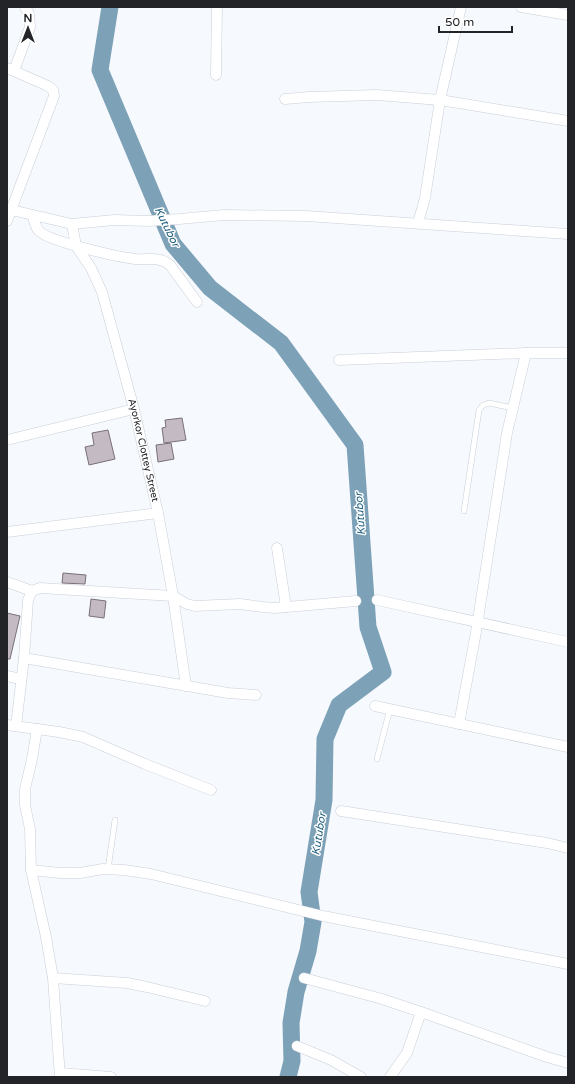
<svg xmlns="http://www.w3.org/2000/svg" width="575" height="1084" font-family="'Varela Round',sans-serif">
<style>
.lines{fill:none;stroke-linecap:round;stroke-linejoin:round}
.river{stroke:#7da1b7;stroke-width:17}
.building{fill:#c4bac3;stroke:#797078}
.lane-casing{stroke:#c9cfd9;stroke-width:6}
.street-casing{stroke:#c9cfd9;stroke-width:11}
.lane{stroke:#fff;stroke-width:5}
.street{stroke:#fff;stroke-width:10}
.labels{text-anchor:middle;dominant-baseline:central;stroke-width:3;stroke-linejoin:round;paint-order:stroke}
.street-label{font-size:10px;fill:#222428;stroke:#fff}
.water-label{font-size:11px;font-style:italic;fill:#1e5d7d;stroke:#fff}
</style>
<rect width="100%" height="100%" fill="#f6f9fd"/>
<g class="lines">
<path class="river" d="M110,7L100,70L173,244L210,288L281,343L355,445L368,627L383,672L339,705L325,739L324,800L309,892L313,922L308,951L296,992L291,1023L292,1061L288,1077"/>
</g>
<path class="building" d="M182,418L186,440L164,443L162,428L166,427L165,420Z
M108,430L115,459L89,465L85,447L94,445L92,433Z
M171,443L174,459L158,462L156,445Z
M63,573L86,575L85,584L62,583Z
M91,599L106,601L104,618L89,616Z
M7,613L20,616L10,659H7Z"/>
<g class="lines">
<g class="lane-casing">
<path id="lane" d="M464,511L479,410L483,405L489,403L513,408
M377,759L390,709
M108,869L115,820"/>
</g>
<g class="street-casing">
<g id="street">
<path d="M521,7L568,15"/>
<path d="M7,68L48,86L53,90L54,96L7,221"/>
<path d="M14,71L30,27L29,14L25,7"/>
<path d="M216,75L217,7"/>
<path d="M285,99L309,97L377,95L440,100L568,121"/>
<path d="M7,209L72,224L114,220L148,221L179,219L224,215L306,216L568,234"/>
<path d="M32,215C34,219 35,226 38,230C46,241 118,257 135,259C148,260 159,256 170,265L197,302"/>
<path d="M418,223L425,198L440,100L461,7"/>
<path id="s1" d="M72,224L76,246L91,268L102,292L134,409L158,513L173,596L186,686"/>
<path d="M339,360L526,353H568"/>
<path d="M7,440L134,409"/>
<path d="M7,532L158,513"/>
<path d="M277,548L286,607"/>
<path d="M7,582L32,591"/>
<path d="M377,600L568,642"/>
<path d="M24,658L228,693L256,695"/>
<path d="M7,676L21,679"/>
<path d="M375,706L568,747"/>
<path d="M459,724L476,632L507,433L526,353"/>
<path d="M7,725L59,732L83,737L145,764L211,790"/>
<path d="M16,726L24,658L28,600L32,591L40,588L173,596L187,604L195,606L240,604L263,607L275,608L356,601"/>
<path d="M37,729L32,759L25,789V805L30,829L31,870L46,937L53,978L60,1077"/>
<path d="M341,811L547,843L568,848"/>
<path d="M31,870L60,873H80L103,869L124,870L151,874L323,916L568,964"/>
<path d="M53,978L127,983L147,987L205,1001"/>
<path d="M304,978L382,999L421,1012L547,1057L568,1063"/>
<path d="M297,1046L331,1060L361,1077"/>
<path d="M61,1073L111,1077"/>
<path d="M390,1077L407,1053L421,1012"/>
</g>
</g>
<use href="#lane" class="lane"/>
<use href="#street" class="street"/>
</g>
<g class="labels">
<g class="street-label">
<text stroke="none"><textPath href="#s1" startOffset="239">Ayorkor Clottey Street</textPath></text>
</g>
<g class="water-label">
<text transform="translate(167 227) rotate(64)">Kutubor</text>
<text transform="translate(360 514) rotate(-94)">Kutubor</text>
<text transform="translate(319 834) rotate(-81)">Kutubor</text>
</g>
</g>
<rect width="575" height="1084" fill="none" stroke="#222428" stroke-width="16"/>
<g transform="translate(28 28)" stroke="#ffffff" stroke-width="3" paint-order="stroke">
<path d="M0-3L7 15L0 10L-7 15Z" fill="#222428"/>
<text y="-6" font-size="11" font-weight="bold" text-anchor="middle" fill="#222428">N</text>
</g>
<path d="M439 26v6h73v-6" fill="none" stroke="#222428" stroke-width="2"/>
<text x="445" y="26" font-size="12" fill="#222428" stroke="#ffffff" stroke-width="3" paint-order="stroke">50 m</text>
</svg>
